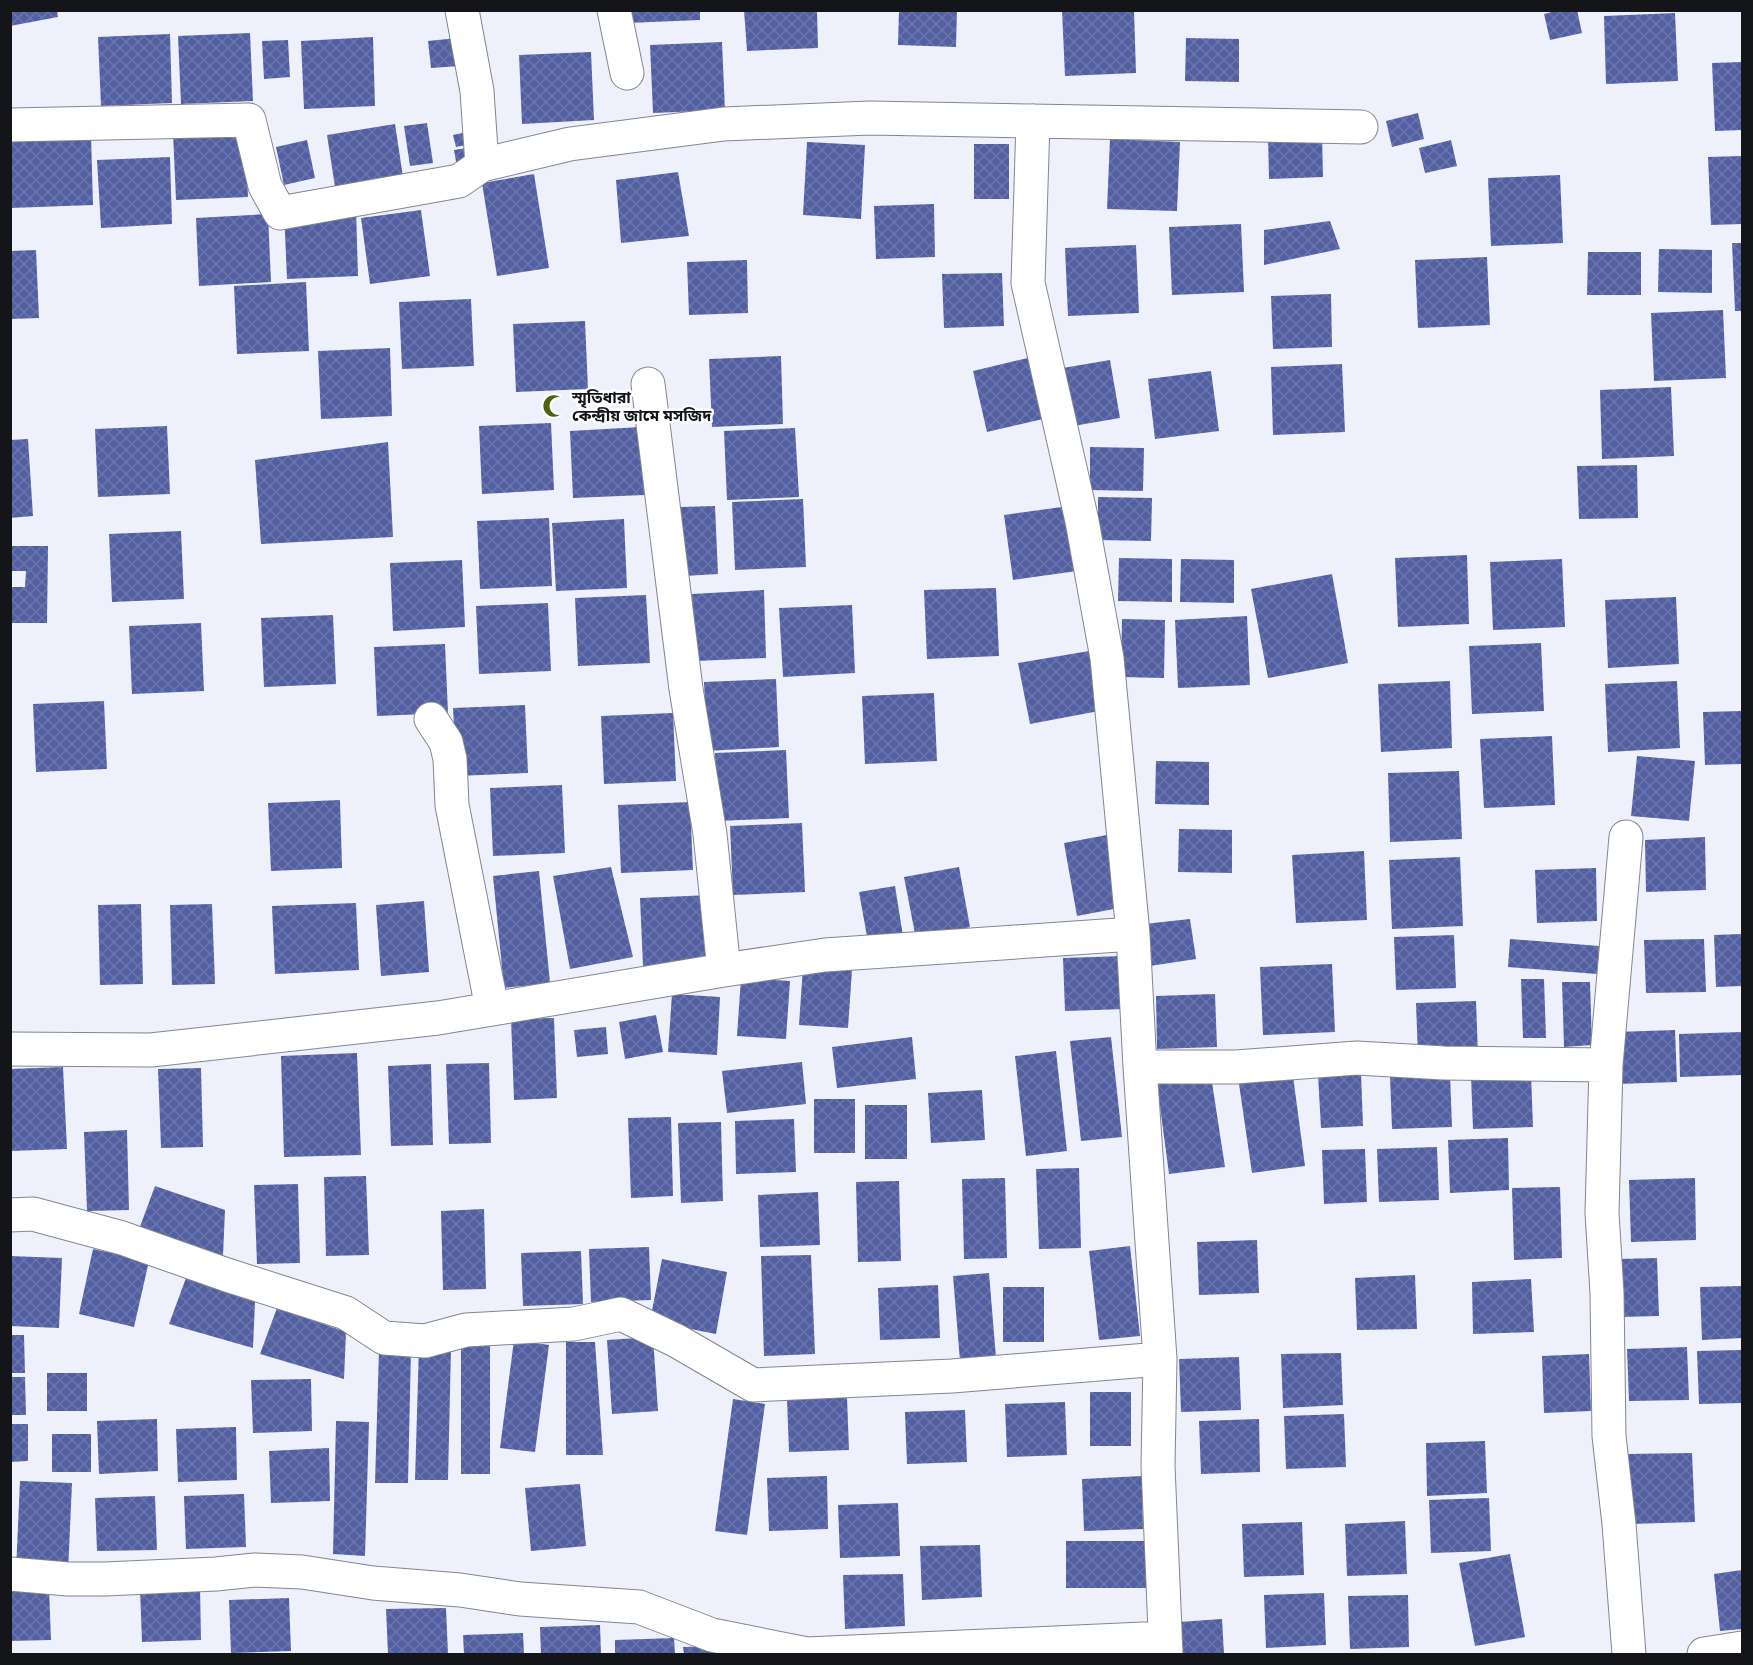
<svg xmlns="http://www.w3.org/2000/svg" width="1753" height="1665" font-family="Inter,'Noto Sans Bengali',sans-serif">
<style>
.building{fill:url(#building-cross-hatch)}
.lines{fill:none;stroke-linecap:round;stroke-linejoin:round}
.street-casing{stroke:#83858f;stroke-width:35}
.street{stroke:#fff;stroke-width:33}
.labels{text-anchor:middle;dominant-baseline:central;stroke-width:5;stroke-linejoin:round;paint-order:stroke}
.poi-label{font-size:16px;font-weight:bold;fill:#141519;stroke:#fefefe;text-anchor:start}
</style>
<defs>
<pattern id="building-cross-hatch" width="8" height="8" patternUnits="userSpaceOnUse" patternTransform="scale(1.5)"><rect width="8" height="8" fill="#535fa3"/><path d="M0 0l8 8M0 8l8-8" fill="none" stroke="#6c76a9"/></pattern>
</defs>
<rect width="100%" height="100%" fill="#eef1fb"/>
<path class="building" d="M10,10H57L58,17L10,26Z
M628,10H700V20L628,23Z
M744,10H817L818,48L747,51Z
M899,10H957L956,47L898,45Z
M1062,10H1134L1136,73L1065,76Z
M1559,10H1577L1582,33L1550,40L1544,14Z
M1675,13L1678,81L1606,84L1604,16Z
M250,33L253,101L181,104L178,36Z
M170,34L172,103L101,106L98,37Z
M373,37L375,106L304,109L301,41Z
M457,38L460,66L431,68L428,41Z
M1186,38L1239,39V82L1185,81Z
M288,40L290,77L264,79L262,41Z
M722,42L725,110L653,113L650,45Z
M591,52L594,120L522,124L519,55Z
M1742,62V130L1715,131L1712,63Z
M1418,113L1424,139L1392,147L1386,121Z
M427,123L433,163L410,166L404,126Z
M395,124L403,177L335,187L327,135Z
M245,129L248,197L176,200L173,132Z
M467,132L470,144L456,147L453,135Z
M91,135L93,205L10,208V138Z
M1322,135L1323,177L1269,179L1268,136Z
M1110,139L1180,142L1177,211L1107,209Z
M307,140L315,178L284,185L276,147Z
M1451,140L1457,166L1425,173L1419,148Z
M807,142L865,145L861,219L803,215Z
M974,144H1009V199H974Z
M473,147L457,167L454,150Z
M1742,156V224L1711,225L1708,157Z
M170,157L172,224L101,228L97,160Z
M678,172L689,236L621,243L616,180Z
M534,174L549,268L497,276L482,183Z
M1560,175L1563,243L1491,246L1488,178Z
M934,204L935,257L876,259L874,206Z
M356,208L358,276L287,279L284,211Z
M421,210L430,276L370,284L361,218Z
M268,214L271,282L199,286L196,218Z
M1330,221L1340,249L1264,265V230Z
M1241,224L1244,292L1172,295L1169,227Z
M1732,243H1742V311H1735Z
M1136,245L1139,313L1068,316L1065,248Z
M1659,249L1712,250V293L1658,292Z
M36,250L39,318L10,319V251Z
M1588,252H1641V295H1587Z
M1487,257L1490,325L1418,328L1415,260Z
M747,260L748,313L689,315L687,262Z
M1002,273L1004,326L944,328L942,274Z
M306,282L309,351L237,354L234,286Z
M1331,294L1332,347L1273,349L1271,296Z
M471,299L474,366L402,369L399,302Z
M1723,310L1726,378L1654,381L1651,313Z
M585,321L588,389L516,392L513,324Z
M390,348L392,416L321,419L318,351Z
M781,356L783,424L712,427L709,359Z
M1028,358L1043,419L987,432L973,371Z
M1110,360L1120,418L1073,426L1063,368Z
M1342,364L1345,432L1273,435L1271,367Z
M1211,371L1219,431L1155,439L1148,379Z
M1671,387L1674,456L1602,459L1600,390Z
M551,423L554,490L482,494L479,426Z
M167,426L170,494L98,497L95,429Z
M641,427L644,495L573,498L570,431Z
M795,428L799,497L727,500L724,431Z
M28,439L33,516L10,518V440Z
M388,442L393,537L261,544L255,460Z
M1090,447L1144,448L1143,491L1090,490Z
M1637,465L1638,518L1579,519L1577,466Z
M1098,497L1152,498L1151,541L1098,540Z
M803,499L806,567L735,570L732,502Z
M715,506L718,574L684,576L681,507Z
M1069,506L1077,571L1013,580L1004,515Z
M549,518L552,586L480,589L477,521Z
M624,519L627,588L556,591L552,523Z
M181,531L184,599L112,602L109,534Z
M10,546H48L47,623H10V587H25L26,571H10Z
M1467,555L1469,624L1398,627L1395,558Z
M1119,558L1172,559V602L1118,601Z
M1181,559L1234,560V603L1180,602Z
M1562,559L1565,627L1493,630L1490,562Z
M462,560L465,627L393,631L390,563Z
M1332,574L1348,663L1268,678L1251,589Z
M996,588L999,656L927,659L924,590Z
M764,590L766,658L695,661L692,594Z
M646,595L650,663L578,666L575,598Z
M1676,597L1679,664L1608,668L1605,600Z
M548,603L551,671L479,674L476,606Z
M852,605L855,673L783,677L779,608Z
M333,615L336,684L264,687L261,618Z
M1247,616L1250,685L1178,688L1175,620Z
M1122,619L1165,620L1164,678L1121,677Z
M201,623L204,691L132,694L129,626Z
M1541,643L1544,711L1472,714L1469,646Z
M445,644L448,713L377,716L374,647Z
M1089,651L1099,711L1030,724L1018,663Z
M776,679L779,747L707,751L704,682Z
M1450,681L1452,748L1381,752L1378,684Z
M1677,681L1680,748L1608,752L1605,684Z
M934,693L937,761L865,764L862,696Z
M104,701L107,769L36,772L33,704Z
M525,705L528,773L457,776L453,708Z
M1742,711V764L1705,765L1703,712Z
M673,713L676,781L604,784L601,716Z
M1552,736L1555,805L1484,808L1480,739Z
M786,750L789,818L718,821L715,753Z
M1637,756L1695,761L1689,821L1631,816Z
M1156,761L1209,762V805L1155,804Z
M1459,771L1462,839L1390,842L1388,773Z
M562,785L565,853L493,856L490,788Z
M340,800L342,868L271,871L268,803Z
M690,802L693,870L621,873L618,805Z
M802,823L805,892L733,895L730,826Z
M1179,829L1232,830V873L1178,872Z
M1107,835L1119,908L1077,916L1064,843Z
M1705,837L1706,890L1646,892L1645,840Z
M1364,851L1367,920L1296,923L1292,855Z
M1460,857L1463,926L1392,929L1389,860Z
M611,867L633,957L570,969L553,876Z
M959,867L970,927L916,939L904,877Z
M1596,868L1597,921L1537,923L1535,870Z
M539,871L550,983L504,988L493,876Z
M895,886L903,936L868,942L859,892Z
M711,895L715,963L643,966L640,898Z
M424,901L429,972L381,976L376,905Z
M356,903L359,970L275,974L272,906Z
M141,904L143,984L100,985L98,905Z
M212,904L215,984L172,985L170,905Z
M1190,919L1196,959L1150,966L1144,924Z
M1742,934V986L1716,987L1714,935Z
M1454,935L1456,988L1396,990L1394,937Z
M1510,939L1599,946L1597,974L1508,967Z
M1704,939L1706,992L1646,993L1644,940Z
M1123,956L1125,1009L1065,1011L1063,958Z
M1332,964L1335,1032L1263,1035L1260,967Z
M803,967L852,970L848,1028L799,1025Z
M741,978L790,981L786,1039L737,1036Z
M1521,979H1544L1546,1038H1523Z
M1562,982H1590L1592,1045L1564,1047Z
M672,994L720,997L717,1055L668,1052Z
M1215,994L1217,1047L1157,1049L1156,996Z
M1476,1001L1478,1055L1418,1056L1416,1003Z
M656,1015L663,1052L625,1059L619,1022Z
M554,1018L557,1098L514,1100L511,1019Z
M606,1027L608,1054L577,1057L574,1030Z
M1675,1030L1677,1082L1617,1084L1616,1032Z
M1742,1032V1075L1680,1077L1679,1034Z
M912,1037L916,1079L837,1088L832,1047Z
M1111,1037L1122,1137L1081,1141L1070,1041Z
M1056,1051L1067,1151L1026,1156L1015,1056Z
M357,1053L361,1155L284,1157L281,1056Z
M802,1062L806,1104L727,1113L722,1071Z
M489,1063L491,1143L449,1144L446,1064Z
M431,1064L433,1145L391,1146L388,1066Z
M63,1067L67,1149L10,1151V1069Z
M201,1068L203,1147L161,1148L158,1069Z
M1361,1073L1363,1126L1321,1128L1318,1075Z
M1450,1074L1452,1127L1392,1129L1390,1076Z
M1531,1074L1533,1127L1473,1129L1471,1076Z
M1211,1076L1225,1167L1169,1174L1157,1084Z
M1293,1076L1305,1166L1252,1173L1239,1084Z
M982,1090L985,1140L931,1143L928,1093Z
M814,1099H855V1153H814Z
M865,1105H907V1159H865Z
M671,1117L673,1196L631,1198L628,1118Z
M794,1119L796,1172L736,1174L735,1121Z
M721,1122L723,1201L681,1203L678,1123Z
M127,1130L129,1210L87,1211L84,1132Z
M1508,1138L1509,1190L1450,1193L1448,1140Z
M1437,1147L1439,1200L1379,1202L1377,1149Z
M1365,1149L1367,1202L1324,1204L1322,1150Z
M1079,1168L1081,1248L1039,1249L1036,1169Z
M366,1176L369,1255L326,1256L324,1177Z
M1005,1178L1007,1258L964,1259L962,1179Z
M1695,1178L1696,1240L1631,1242L1629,1180Z
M899,1181L901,1261L858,1262L856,1182Z
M298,1184L300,1263L257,1264L254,1185Z
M155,1186L225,1210L223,1256L138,1232Z
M1560,1187L1562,1258L1514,1260L1512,1188Z
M818,1192L820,1245L760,1247L758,1195Z
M484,1209L486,1289L443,1290L441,1211Z
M1257,1240L1259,1293L1199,1295L1197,1242Z
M1130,1246L1140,1336L1099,1340L1089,1251Z
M649,1247L651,1300L591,1302L589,1249Z
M93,1249L149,1261L134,1327L79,1314Z
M581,1251L583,1304L523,1306L521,1253Z
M811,1255L815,1354L764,1356L761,1256Z
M10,1256L62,1258L59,1328L10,1326Z
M1657,1258L1659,1316L1621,1317L1619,1259Z
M662,1259L727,1272L716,1334L650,1321Z
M989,1273L996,1358L960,1361L953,1276Z
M1415,1275L1417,1329L1357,1330L1355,1278Z
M186,1278L255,1302L253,1348L169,1324Z
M1531,1279L1534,1332L1473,1334L1472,1282Z
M938,1285L940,1338L880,1340L878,1288Z
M1742,1286V1338L1702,1340L1700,1287Z
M1003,1287H1044V1342H1003Z
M277,1308L346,1332L344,1379L260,1354Z
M10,1335H24L25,1373H10Z
M653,1337L658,1411L612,1414L607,1340Z
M514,1340L549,1345L535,1452L500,1448Z
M566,1342H595L603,1455H566Z
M419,1346L451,1347L448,1480H415Z
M461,1346H490V1474H461Z
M1687,1347L1689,1400L1629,1401L1627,1349Z
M379,1350H411L408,1483H375Z
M1742,1350V1403L1699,1404L1697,1351Z
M1341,1353L1343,1405L1283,1408L1281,1354Z
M1589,1354L1591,1411L1544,1413L1542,1356Z
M1239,1357L1241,1410L1181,1412L1179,1359Z
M47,1373H87V1411H47Z
M10,1377H25L26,1415H10Z
M311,1379L312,1431L253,1433L251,1380Z
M1090,1392H1131V1446H1090Z
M847,1397L849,1450L789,1452L787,1399Z
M733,1399L765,1404L747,1535L715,1531Z
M1065,1402L1067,1455L1007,1457L1005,1404Z
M965,1410L967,1462L907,1464L905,1412Z
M1344,1414L1346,1467L1286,1469L1284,1416Z
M157,1419L158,1471L99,1474L97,1421Z
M1259,1419L1260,1472L1201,1474L1199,1421Z
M336,1421L369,1422L365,1556L333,1554Z
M10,1424H28V1461L10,1462Z
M236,1427L237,1480L178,1482L176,1429Z
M52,1434H91V1472H52Z
M1485,1441L1487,1493L1427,1496L1426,1443Z
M329,1448L330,1501L271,1503L269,1451Z
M1692,1453L1695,1522L1630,1524L1627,1454Z
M827,1476L828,1529L769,1531L767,1478Z
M1142,1476L1143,1529L1084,1531L1082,1479Z
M20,1481L72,1483L68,1573L16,1571Z
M580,1484L586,1546L531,1551L525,1488Z
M244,1494L246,1547L186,1549L184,1496Z
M155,1496L157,1550L97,1551L95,1498Z
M1489,1498L1491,1551L1431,1553L1429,1500Z
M898,1503L900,1556L840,1558L838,1505Z
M1405,1521L1407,1574L1347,1576L1345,1524Z
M1302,1522L1304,1575L1244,1577L1242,1524Z
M1066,1541H1147V1588H1066Z
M980,1545L982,1597L922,1600L920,1546Z
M1510,1554L1525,1637L1475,1646L1459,1563Z
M1742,1570V1629L1720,1631L1714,1574Z
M903,1574L905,1626L845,1629L843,1575Z
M49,1587L51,1640L10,1641V1588Z
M200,1587L201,1640L142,1642L140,1589Z
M1324,1593L1326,1645L1266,1648L1264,1595Z
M1408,1595L1409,1647L1350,1649L1348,1596Z
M289,1598L291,1651L231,1653L229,1600Z
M446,1608L448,1654H388L386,1609Z
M1222,1619L1224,1654H1181L1179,1622Z
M600,1625L601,1654H541L540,1627Z
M523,1633L524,1654H464L463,1635Z
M674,1638L675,1654H615V1640Z
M743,1645L744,1654H684L683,1647Z"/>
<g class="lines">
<g class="street-casing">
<path id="street" d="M462,10L477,91L482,165
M614,10L627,73
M1033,121L1028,283L1082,521L1107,658L1133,934
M10,125L249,120L265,186L280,213L459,181L482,165L570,144L724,124L870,118L1361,127
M648,384L686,689L710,834L724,970
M431,719L446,742L450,759L452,805L492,1008
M1626,837L1606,1065L1602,1213L1607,1293L1609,1436L1619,1524L1629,1654
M10,1049L151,1050L438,1018L724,970L825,955L1133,934L1140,1067L1160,1359L1158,1466L1166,1654
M1140,1067H1236L1357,1058L1444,1063L1606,1065
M10,1215L33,1214L122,1238L227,1275L346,1313L384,1338L425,1341L466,1330L574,1324L621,1314L677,1341L753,1385L952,1376L1160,1359
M10,1574L68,1579H105L216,1574L255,1570L302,1572L373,1583L460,1590L520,1599L639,1607L712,1635L807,1654L1165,1638
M1704,1654L1742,1648"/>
</g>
<use href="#street" class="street"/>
</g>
<defs>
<g id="mosque-bare" transform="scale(1.8)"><path d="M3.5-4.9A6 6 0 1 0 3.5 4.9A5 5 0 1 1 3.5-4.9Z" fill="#4d6310" stroke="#fefefe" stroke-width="2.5" paint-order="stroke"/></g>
</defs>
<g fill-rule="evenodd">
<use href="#mosque-bare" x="554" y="406"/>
</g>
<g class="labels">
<g class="poi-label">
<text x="572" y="397">স্মৃতিধারা<tspan x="572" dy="18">কেন্দ্রীয় জামে মসজিদ</tspan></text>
</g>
</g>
<rect width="1753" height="1665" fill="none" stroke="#141519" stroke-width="24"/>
</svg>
